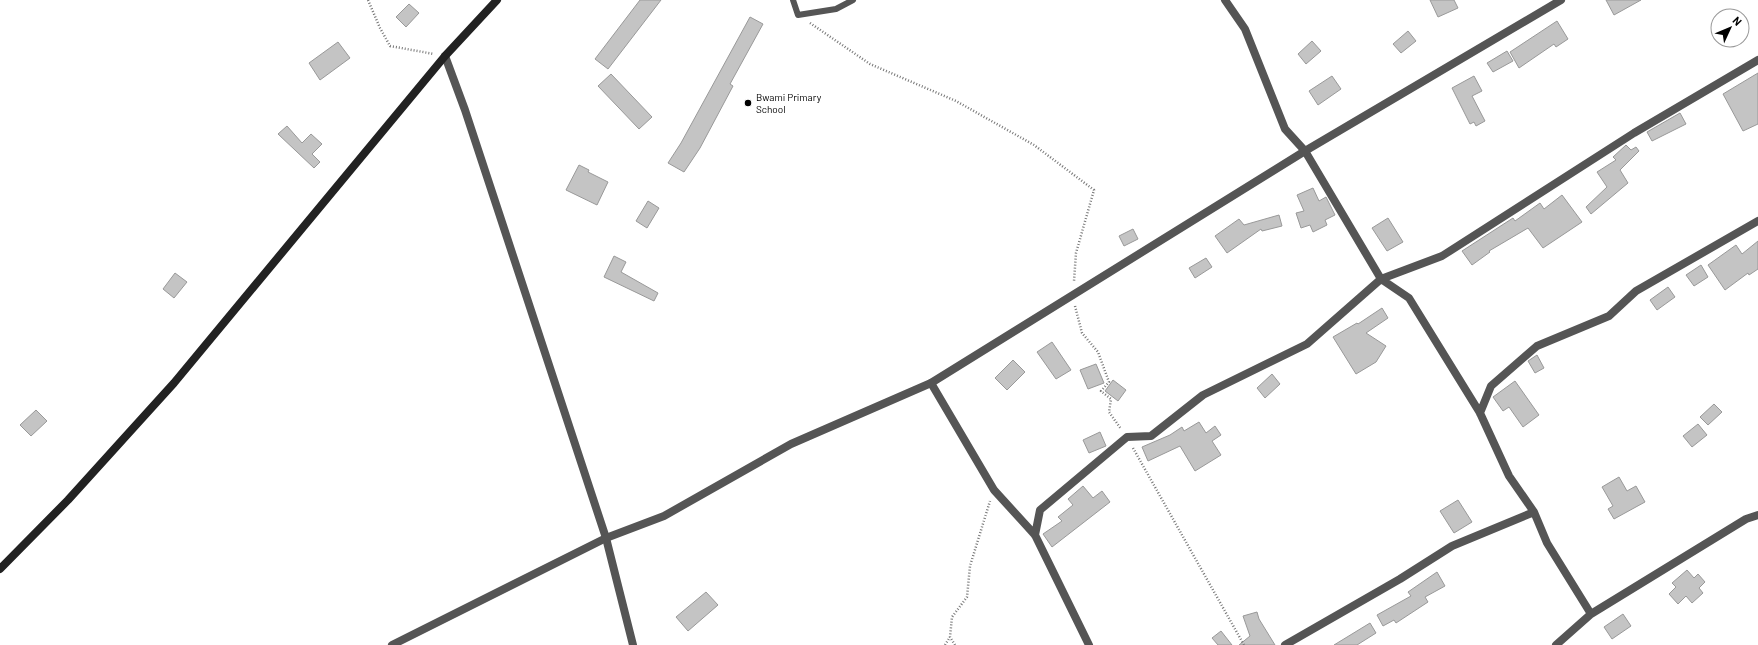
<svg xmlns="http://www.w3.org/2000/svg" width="1758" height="645" font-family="Barlow,sans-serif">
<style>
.building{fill:#c4c4c4;stroke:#999}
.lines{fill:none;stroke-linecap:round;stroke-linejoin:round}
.path{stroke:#777;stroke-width:2.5;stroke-dasharray:1 2;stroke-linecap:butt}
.service{stroke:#555;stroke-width:6}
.minor{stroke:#555;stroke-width:8}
.tertiary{stroke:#555;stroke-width:8}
.secondary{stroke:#222;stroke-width:8}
.poi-dot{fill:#000;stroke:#fff;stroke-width:1.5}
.labels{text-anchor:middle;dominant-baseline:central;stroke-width:3;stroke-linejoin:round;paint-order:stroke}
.poi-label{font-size:10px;fill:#000;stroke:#fff;text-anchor:start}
</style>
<rect width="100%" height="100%" fill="#fff"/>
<path class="building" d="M640,0H661L608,69L595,59Z
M1430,0H1454L1458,8L1438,17Z
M1606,0H1641L1614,15Z
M409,4L419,13L406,27L396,17Z
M750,17L763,24L730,84L733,86L700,148L684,172L668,163L681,143Z
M1557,21L1568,39L1556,47L1554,44L1519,68L1510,52Z
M1408,31L1416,41L1401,53L1393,44Z
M1312,41L1321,51L1306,64L1298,54Z
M338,42L350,58L320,80L309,63Z
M1507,51L1513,61L1493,72L1487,63Z
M1758,73V124L1743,131L1723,94Z
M611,74L652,117L639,129L598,86Z
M1332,76L1341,89L1318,105L1309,91Z
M1474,76L1482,91L1472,96L1485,121L1476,126L1474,122L1470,124L1452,88Z
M1680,113L1686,124L1652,141L1647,132Z
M287,126L302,143L311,134L322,144L312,154L320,162L314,168L278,134Z
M1626,145L1631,150L1636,147L1639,151L1620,170L1628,183L1591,214L1586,207L1607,187L1597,172L1616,160L1613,157Z
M579,165L589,170L588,172L608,182L597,205L566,190Z
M1313,188L1319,201L1326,197L1335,215L1325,220L1327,225L1313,232L1310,225L1301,228L1296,213L1304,211L1297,195Z
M1562,195L1582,222L1543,248L1528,228L1489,251L1490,252L1472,265L1462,251L1513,218L1515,221L1540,203L1544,209Z
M648,201L659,208L647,228L636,221Z
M1279,215L1282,226L1262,231L1261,229L1227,253L1215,236L1239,219L1244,225Z
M1388,218L1403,242L1387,251L1372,228Z
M1133,229L1138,239L1124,246L1119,236Z
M1758,241V269L1749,275L1748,273L1725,290L1708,265L1736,245L1742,254Z
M614,256L626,262L621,272L658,293L654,301L604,277Z
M1206,258L1212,267L1195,278L1189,268Z
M1701,265L1708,277L1694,286L1686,275Z
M175,273L187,282L174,298L163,289Z
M1668,287L1675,297L1657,310L1650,300Z
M1382,308L1388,318L1366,333L1386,346L1376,362L1356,374L1333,337L1357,323L1358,324Z
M1052,342L1071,370L1056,379L1037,352Z
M1537,355L1544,368L1535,373L1528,361Z
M1013,360L1025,372L1007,390L995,378Z
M1096,364L1104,383L1088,389L1080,370Z
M1272,374L1280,384L1265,398L1257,388Z
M1113,380L1126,390L1118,401L1105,391Z
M1515,381L1539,415L1523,427L1509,407L1503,411L1493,397Z
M1714,404L1722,412L1708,425L1700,417Z
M36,410L47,421L31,436L20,425Z
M1199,422L1206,433L1215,426L1221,435L1212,441L1221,455L1195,471L1180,446L1148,461L1142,447L1170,435L1182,427L1184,431Z
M1698,424L1707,435L1692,447L1683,436Z
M1100,432L1106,446L1089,453L1083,440Z
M1619,477L1627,491L1636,486L1645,502L1614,519L1608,509L1613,506L1602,487Z
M1083,486L1093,498L1102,491L1110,502L1052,547L1043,534L1062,521L1058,517L1073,505L1068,499Z
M1458,500L1472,522L1454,533L1440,511Z
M1687,570L1694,578L1698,574L1705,582L1699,588L1703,593L1692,603L1686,596L1678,604L1669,594L1676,587L1672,583Z
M1437,572L1445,586L1425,597L1428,602L1396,623L1394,620L1383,626L1377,615L1411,596L1408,592Z
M706,592L718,605L688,631L676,617Z
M1257,612L1259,619L1275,645H1239L1250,636L1243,616Z
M1623,614L1631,626L1612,639L1604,627Z
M1370,623L1376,633L1357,645H1334Z
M1221,631L1232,645H1218L1212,638Z"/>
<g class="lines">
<path class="path" d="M368,0L380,28L390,46L434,54
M810,23L870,64L956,101L1034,145L1094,190L1076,253L1074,281
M1075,306L1082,333L1098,352L1109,382L1101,391L1111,399L1109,412L1121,429
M1133,448L1244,645
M945,645L950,637
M955,645L950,637L952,617L967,597L970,566L990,501"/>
<path class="service" d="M793,0L798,15L836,9L853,0"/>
<path class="minor" d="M1225,0L1245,29L1285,129L1305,151L1381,279L1409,298L1480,413L1509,476L1534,512L1547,543L1591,614
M445,56L465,110L606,538L633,645
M931,383L994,490L1035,535L1089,645
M1480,413L1491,386L1537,346L1609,316L1636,291L1758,221
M1035,535L1040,510L1127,437L1151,436L1203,395L1307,344L1381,279L1442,256L1634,133L1758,60
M1285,645L1400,579L1452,546L1534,512
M1556,645L1591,614L1746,519L1758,515"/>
<path class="tertiary" d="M392,645L606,538L664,516L791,444L931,383L1305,151L1561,0"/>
<path class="secondary" d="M0,569L68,500L174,383L445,56L497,0"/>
</g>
<circle class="poi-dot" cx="748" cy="103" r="4"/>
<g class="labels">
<g class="poi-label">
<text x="756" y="97">Bwami Primary<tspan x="756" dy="12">School</tspan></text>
</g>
</g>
<g transform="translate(1730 28) rotate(46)"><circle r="19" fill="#ffffff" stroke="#999999"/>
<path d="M0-3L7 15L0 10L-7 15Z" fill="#000000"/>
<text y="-6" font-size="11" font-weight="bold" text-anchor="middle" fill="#000000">N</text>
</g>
</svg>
